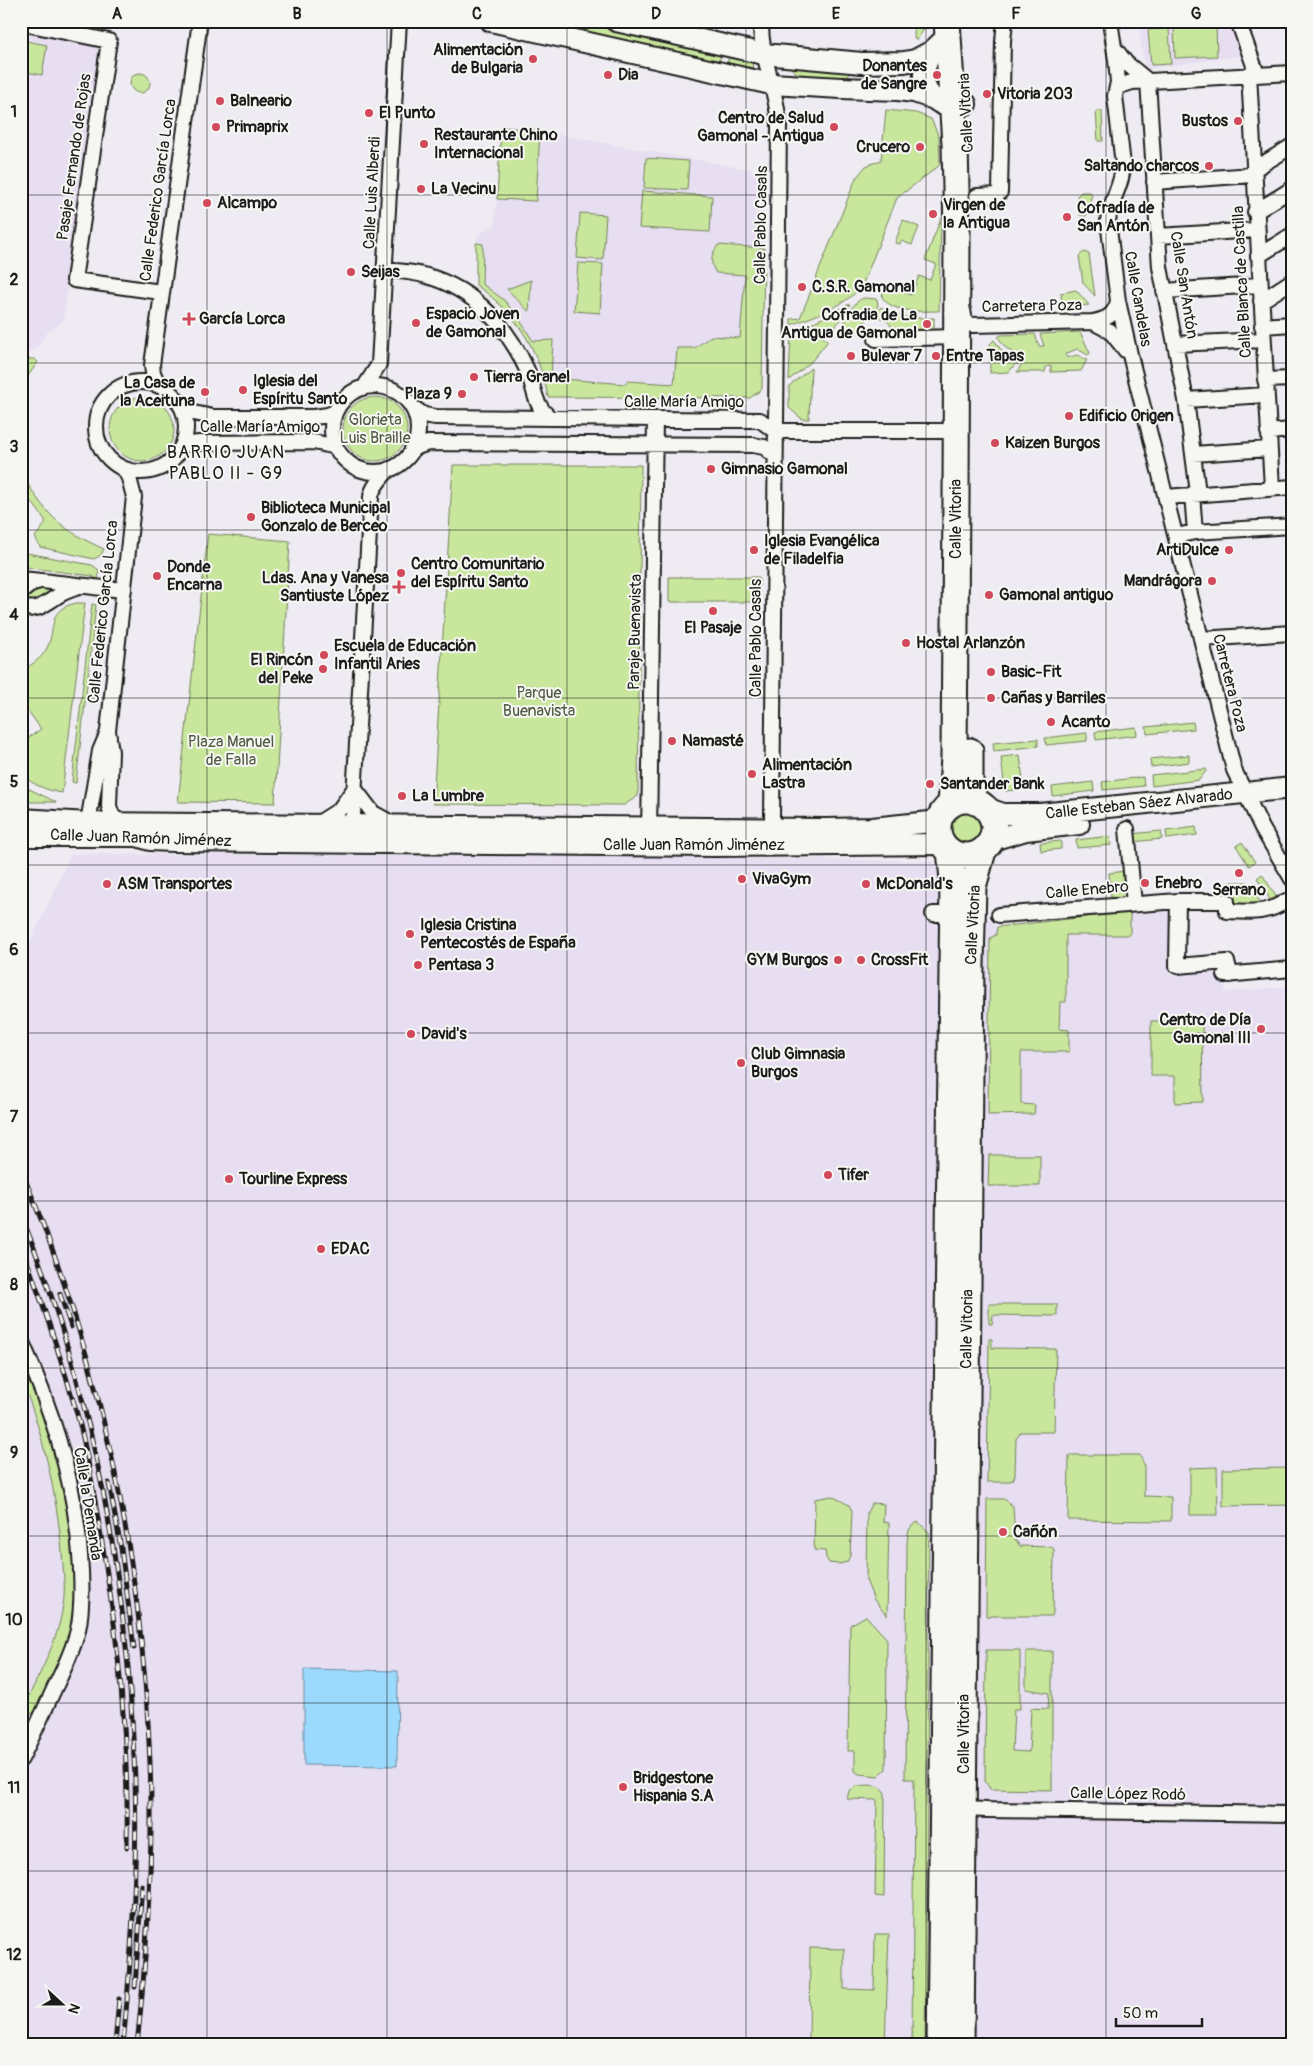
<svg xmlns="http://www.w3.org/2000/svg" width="1313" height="2066" font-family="Pangolin,sans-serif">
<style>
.built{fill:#e7def1}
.green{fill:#c9e69d;stroke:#72815c}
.water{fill:#9cdafd;stroke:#698ea3}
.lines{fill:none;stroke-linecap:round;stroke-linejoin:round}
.street-casing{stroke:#1c1c1c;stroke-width:18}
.secondary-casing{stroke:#1c1c1c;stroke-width:24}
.highway-casing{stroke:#1c1c1c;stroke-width:29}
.street{stroke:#f6f6f2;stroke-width:14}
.secondary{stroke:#f6f6f2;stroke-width:20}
.highway{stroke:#f6f6f2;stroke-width:25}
.rail-casing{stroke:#1c1c1c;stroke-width:5}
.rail{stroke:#f6f6f2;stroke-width:3;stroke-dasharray:9;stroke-linecap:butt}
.grid{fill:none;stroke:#1c1c1c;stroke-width:1;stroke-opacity:0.55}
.poi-dot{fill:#d1495b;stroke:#f6f6f2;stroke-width:2}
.labels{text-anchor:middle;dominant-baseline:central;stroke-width:4;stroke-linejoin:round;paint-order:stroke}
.poi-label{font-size:16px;font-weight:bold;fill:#1c1c1c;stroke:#f6f6f2;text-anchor:start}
.street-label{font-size:16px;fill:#1c1c1c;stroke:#f6f6f2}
.park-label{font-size:16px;fill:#505943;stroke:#f6f6f2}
.neighbourhood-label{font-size:18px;letter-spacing:1px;fill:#1c1c1c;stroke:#f6f6f2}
.neatline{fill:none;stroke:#1c1c1c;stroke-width:2}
.grid-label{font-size:16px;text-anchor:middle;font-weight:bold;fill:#1c1c1c}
</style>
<rect width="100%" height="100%" fill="#efebf2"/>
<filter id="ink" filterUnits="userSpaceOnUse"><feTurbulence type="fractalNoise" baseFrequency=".02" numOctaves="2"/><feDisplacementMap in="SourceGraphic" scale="10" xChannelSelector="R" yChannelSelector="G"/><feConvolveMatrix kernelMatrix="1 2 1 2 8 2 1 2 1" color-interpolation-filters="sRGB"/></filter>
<g filter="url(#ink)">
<path class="built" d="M1118,21H1235L1247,55L1145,69L1139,28L1119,30Z
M21,29L102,45L63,321L47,333L36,348L21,357Z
M501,124L764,172L762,389L750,398L548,397L541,367L516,322L494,298L476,285L477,236L495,224Z
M71,854L633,857L931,861L997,927L1170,908V975L1225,971V992L1292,986V2045H21V963Z"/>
<path class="green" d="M914,21H929L917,40L914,38Z
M581,22L721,54L719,63L579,32Z
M1216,26L1217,56L1175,58L1174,28Z
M1169,28L1171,64L1151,65L1148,30Z
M21,40L47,45L42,75L21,71Z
M729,56L753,61L752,70L727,65Z
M790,67L849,71L848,79C831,78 801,82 790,67Z
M130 83a10 10 0 1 1 20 0a10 10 0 1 1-20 0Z
M886,110L916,113L931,119L939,137L940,165L897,198L862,286C844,307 816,315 791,325V319L800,318L856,178L866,166L881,160Z
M1096,111H1102L1103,141H1098Z
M501,127L540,131L536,201L497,199Z
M646,158L689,161L687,190L644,188Z
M642,191L712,196L710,232L639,228Z
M1081,192H1090L1092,194L1086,216L1080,215L1077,196Z
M580,213L606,215L603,260L577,258Z
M941,218L939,311C921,311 893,314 882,297L884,285L911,295L919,276L930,280L936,264L925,260Z
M903,220L919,227L912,245L901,241L900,244L895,243Z
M476,243L483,244L482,284L504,300L518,317L533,341L553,340L551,378L626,384L627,381L674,384L677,348H695L711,336L740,338L745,275L716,273C709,262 711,255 718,245L764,248L762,389L750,398L548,397C538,347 517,314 476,285Z
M1084,252L1089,254L1095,296L1083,283L1079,256Z
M578,263L603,264L600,313L574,311Z
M531,280L529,312L507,289Z
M1076,290L1089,305L1065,307L1062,305L1061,293Z
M865,298L877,299L878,306L855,334H841V331C846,320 852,300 865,298Z
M850,304L830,335L812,323Z
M881,307C897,319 915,318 934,318V331H893C890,320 883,317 872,317Z
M806,325L828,341L811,362L789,380L791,331Z
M1080,332L1090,353L1088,355L1077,349L1065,354L1067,358L1077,355L1087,360L1081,371L1051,372V366L1046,367L1045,372H1017L1022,364H1015L1009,372L990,373V344L994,340L1002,351L1013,358L1015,354L1005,347L998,337L1001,335L1035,334L1039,346H1044L1040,334Z
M29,359H34L38,362L25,380L21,395V364Z
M811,368L809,419H802L789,408V386Z
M110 429a32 32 0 1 1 64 0a32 32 0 1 1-64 0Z
M343 429a32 32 0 1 1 64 0a32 32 0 1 1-64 0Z
M453,465H641L638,796L624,805L433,804Z
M21,479H25C47,517 64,531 104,549L101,555L94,559L40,547L35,537L45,524V520L32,502H21Z
M208,534L290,541L275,803L178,802Z
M21,552L92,565L99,570L98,580L93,576L24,567H21Z
M669,577H759V602H669Z
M31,587H71L38,604L25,602L22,599Z
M76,603H85L62,793C46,790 33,785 21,774V743L41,729L21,701V672C30,665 42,659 47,648C57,627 46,610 76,603Z
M92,604L96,605L76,783L72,782Z
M1193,722L1194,729L1147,734L1146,727Z
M1136,727L1137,735L1096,740L1095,732Z
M1087,733V741L1046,745L1045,738Z
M1038,739V746L994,751L993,743Z
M1020,755L1024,789L1005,791L1001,757Z
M1189,755V762L1151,767L1150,759Z
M1206,769V771L1199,780L1152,786L1151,775Z
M1143,777L1144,786L1103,790L1102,782Z
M1093,782L1094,791L1053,796L1052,787Z
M21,785L56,802H21Z
M950 828a18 18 0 1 1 36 0a18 18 0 1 1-36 0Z
M1196,827L1197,835L1167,839L1166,831Z
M1161,831L1162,839L1131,842L1130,834Z
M1110,836L1111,845L1077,848L1076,840Z
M1061,841V849L1041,851L1040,843Z
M1242,842L1255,862L1249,866L1236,846Z
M1126,871L1128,897L1111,899L1109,873Z
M1262,874L1277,898L1271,901L1257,878Z
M1232,882H1247L1263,906L1231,908Z
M1130,912V935H1066V1002H1060L1059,1029L1069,1030V1052H1021V1104L1035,1105L1034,1114L988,1115L990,938L996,935L997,927Z
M1151,1021H1202L1203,1102L1175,1103V1076H1151Z
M989,1155H1040V1186H988Z
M989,1304H1057V1316L993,1315L992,1324H989Z
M989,1339H992V1348L1056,1349L1054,1432H1021L1016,1439L1015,1475L1013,1480L1006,1482H987Z
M22,1381H26L34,1387L47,1422L59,1463L73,1535L76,1593L73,1622L67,1642L36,1711L28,1715H21V1712C37,1678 58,1643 63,1605C66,1588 63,1570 62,1552C56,1493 44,1436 22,1381Z
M1069,1455H1140L1144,1465V1496L1171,1497V1521L1068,1520Z
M1217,1467L1218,1515H1190V1468Z
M1292,1468V1505L1223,1506V1469Z
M832,1496L849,1505L852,1511L850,1556L847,1562L839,1564L829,1563L826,1558L825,1551L814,1550L815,1499Z
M987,1499H1004L1013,1506L1015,1539L1020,1546L1051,1547L1054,1549L1053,1613L1052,1616H986Z
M872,1503L884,1504L883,1522L889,1523L887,1616L874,1600L866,1580L867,1512Z
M918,1522L929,1532L925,2045H912L914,1779H905L907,1543C908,1533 908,1526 918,1522Z
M866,1616L887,1639L886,1769L878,1776L859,1774L855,1771V1751H848L850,1625Z
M986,1650H1020V1709H1014L1012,1751L1029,1752L1031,1708L1048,1709L1049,1693L1026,1689V1651H1052V1790L990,1789L985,1781Z
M856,1786C866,1785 880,1783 885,1793L884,1897L875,1896L877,1800L847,1799L849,1791Z
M875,1934H889L885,2045H809L810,1948L844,1949V1989L874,1990Z"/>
<path class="water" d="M304,1669L398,1671L397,1766L304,1765Z"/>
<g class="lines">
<g class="street-casing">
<path id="street" d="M761,21C760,57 777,90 779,125L772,818L774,836
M1110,21L1116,60L1118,82L1115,96L1123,165C1123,184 1110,201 1108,221L1118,301L1131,359L1234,770L1262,828L1292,879
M1238,21L1257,74
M21,23L109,41L74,280L161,292
M1116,50L1126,63L1148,81
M1249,74L1272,488
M1148,81L1160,267L1186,400L1198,493
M1117,87L1132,82L1292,73
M1253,170L1292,146
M1154,182L1253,175
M977,196L997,195L1000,192L1003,41L1005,21
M1255,212L1292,189
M1158,236L1257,230
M1258,256L1292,235
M386,270C399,271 414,272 427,276C474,289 508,327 527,370C535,387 533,404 549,417
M1164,291L1260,285
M1261,301L1292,281
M963,310L965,321L972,325L1093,322C1107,319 1114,316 1118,301
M1093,322L1110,331L1126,351
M1262,326L1292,324
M876,339L957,337
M1175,344L1263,340
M1265,380L1292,379
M96 427a45 45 0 1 1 90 0a45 45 0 1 1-90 0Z
M159,386L153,373L152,365L200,21
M365,386L379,364L399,21
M332 429a43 43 0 1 1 86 0a43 43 0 1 1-86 0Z
M1186,400L1266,395
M411,406L424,415L435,417L760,420L775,431H956
M184,411L213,417H314L328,415L335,412
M1268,432L1292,430
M183,445L199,443L314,442L336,447
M412,449L428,443L753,445L764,447L774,455
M1193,454L1269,449
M1192,494L1195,532
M1166,497L1292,487
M1176,536L1195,532L1292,526
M21,579C56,582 89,587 124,590
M21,592L33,583L40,581
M21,606C37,614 47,602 61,594C66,591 73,589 79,587
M1201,639L1292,633
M354,788L373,813L393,824
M121,824L112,815L109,806L111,752L108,731L134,497L129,478L124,469
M317,824L339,810L354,789
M81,826L88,823L100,751L108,732
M1127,829L1134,904
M352,832L371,497C372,487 382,477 389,469
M649,835L655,420
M1178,901L1177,966L1227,962L1231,975
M933,914H944
M999,915L1178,901H1227V911C1250,912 1267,914 1286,901
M1225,975L1292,969
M21,1340C52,1409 75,1480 80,1555C82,1580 83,1606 78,1630C73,1650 64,1669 55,1687C44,1711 33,1735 21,1759
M958,1806L963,1809L987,1810L1292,1814"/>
</g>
<g class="secondary-casing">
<path id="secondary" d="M491,21L771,84L841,88L898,90L914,92L937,100
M616,21L764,54L862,63L904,62L915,60L932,51L949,35
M932,51C928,58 925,65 924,74C922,96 946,114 966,104
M986,808L1003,814H1040L1292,788
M21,819L88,823L826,829L872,828L930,822L941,817
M21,836H137L150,840L173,841L714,846L943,844
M992,840L1026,830L1079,824"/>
</g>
<g class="highway-casing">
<path id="highway" d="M947,21L955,144L957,233L956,498L954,757L951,805
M970,751V781L975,802
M938 828a28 28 0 1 1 56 0a28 28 0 1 1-56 0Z
M940,2045L953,879L950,851
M961,2045L971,964L973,887L983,851"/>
</g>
<use href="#street" class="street"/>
<use href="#secondary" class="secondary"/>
<use href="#highway" class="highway"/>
<g class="rail-casing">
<path id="rail" d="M21,1170C101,1357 142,1560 150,1763C154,1857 147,1952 137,2045
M21,1215C91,1386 126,1572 134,1757C139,1852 132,1950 123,2045
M21,1245C42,1301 61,1357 77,1414C88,1452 93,1491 100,1530C118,1634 129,1740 127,1847
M60,1294L71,1327
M109,1483L121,1548L134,1648
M135,1987L142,1885
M115,2045L119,1999"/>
</g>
<use href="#rail" class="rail"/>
</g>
</g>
<path class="grid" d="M207,21V2045M387,21V2045M567,21V2045M746,21V2045M926,21V2045M1106,21V2045M21,195H1292M21,363H1292M21,530H1292M21,698H1292M21,865H1292M21,1033H1292M21,1201H1292M21,1368H1292M21,1536H1292M21,1703H1292M21,1871H1292"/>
<g class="poi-dot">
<circle cx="533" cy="59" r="5"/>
<circle cx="608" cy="75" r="5"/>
<circle cx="937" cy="75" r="5"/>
<circle cx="987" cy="94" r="5"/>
<circle cx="220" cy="101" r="5"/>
<circle cx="369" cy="113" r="5"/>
<circle cx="1238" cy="121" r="5"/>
<circle cx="216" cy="127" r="5"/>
<circle cx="834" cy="127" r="5"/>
<circle cx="424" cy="144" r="5"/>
<circle cx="920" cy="147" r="5"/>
<circle cx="1209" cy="166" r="5"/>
<circle cx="421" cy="189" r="5"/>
<circle cx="207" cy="203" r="5"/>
<circle cx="933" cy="214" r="5"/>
<circle cx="1067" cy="217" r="5"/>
<circle cx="351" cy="272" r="5"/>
<circle cx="802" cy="287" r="5"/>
<path d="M186.5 311.5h5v5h5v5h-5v5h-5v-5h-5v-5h5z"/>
<circle cx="416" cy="323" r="5"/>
<circle cx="927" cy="324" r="5"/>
<circle cx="851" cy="356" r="5"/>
<circle cx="936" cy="356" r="5"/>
<circle cx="474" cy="377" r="5"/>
<circle cx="243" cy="390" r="5"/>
<circle cx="205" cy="392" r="5"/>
<circle cx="462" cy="394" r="5"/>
<circle cx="1069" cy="416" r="5"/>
<circle cx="995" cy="443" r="5"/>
<circle cx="711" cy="469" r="5"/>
<circle cx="251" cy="517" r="5"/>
<circle cx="754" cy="550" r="5"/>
<circle cx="1229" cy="550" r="5"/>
<circle cx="401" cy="573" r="5"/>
<circle cx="157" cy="576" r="5"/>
<circle cx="1212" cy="581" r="5"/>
<path d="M396.5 579.5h5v5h5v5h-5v5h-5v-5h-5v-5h5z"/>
<circle cx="989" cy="595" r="5"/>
<circle cx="713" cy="611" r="5"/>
<circle cx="906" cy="643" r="5"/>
<circle cx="324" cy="655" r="5"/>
<circle cx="323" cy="669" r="5"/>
<circle cx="991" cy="672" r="5"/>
<circle cx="991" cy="698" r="5"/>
<circle cx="1051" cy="722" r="5"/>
<circle cx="672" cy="741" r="5"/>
<circle cx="752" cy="774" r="5"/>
<circle cx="930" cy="784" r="5"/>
<circle cx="402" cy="796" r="5"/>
<circle cx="1239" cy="873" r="5"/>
<circle cx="742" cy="879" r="5"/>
<circle cx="1145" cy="883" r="5"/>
<circle cx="107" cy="884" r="5"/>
<circle cx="866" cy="884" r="5"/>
<circle cx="410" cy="934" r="5"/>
<circle cx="838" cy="960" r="5"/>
<circle cx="861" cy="960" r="5"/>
<circle cx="418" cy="965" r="5"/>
<circle cx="1261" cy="1029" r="5"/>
<circle cx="411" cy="1034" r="5"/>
<circle cx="741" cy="1063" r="5"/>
<circle cx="828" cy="1175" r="5"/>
<circle cx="229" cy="1179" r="5"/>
<circle cx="321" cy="1249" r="5"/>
<circle cx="1003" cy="1532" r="5"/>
<circle cx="623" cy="1787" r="5"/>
</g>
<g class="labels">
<g class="poi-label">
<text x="523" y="50" text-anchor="end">Alimentación<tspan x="523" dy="18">de Bulgaria</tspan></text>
<text x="927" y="66" text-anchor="end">Donantes<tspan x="927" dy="18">de Sangre</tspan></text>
<text x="618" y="75">Dia</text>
<text x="997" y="94">Vitoria 203</text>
<text x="230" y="101">Balneario</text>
<text x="379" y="113">El Punto</text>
<text x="824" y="118" text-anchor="end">Centro de Salud<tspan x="824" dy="18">Gamonal - Antigua</tspan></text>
<text x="1228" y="121" text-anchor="end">Bustos</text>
<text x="226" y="127">Primaprix</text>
<text x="434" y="135">Restaurante Chino<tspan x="434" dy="18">Internacional</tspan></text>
<text x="910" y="147" text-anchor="end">Crucero</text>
<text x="1199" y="166" text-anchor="end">Saltando charcos</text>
<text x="431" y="189">La Vecinu</text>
<text x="217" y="203">Alcampo</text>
<text x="943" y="205">Virgen de<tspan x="943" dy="18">la Antigua</tspan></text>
<text x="1077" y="208">Cofradía de<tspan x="1077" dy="18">San Antón</tspan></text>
<text x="361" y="272">Seijas</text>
<text x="812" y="287">C.S.R. Gamonal</text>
<text x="426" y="314">Espacio Joven<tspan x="426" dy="18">de Gamonal</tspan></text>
<text x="917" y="315" text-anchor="end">Cofradia de La<tspan x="917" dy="18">Antigua de Gamonal</tspan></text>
<text x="199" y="319">García Lorca</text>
<text x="861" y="356">Bulevar 7</text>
<text x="946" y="356">Entre Tapas</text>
<text x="484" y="377">Tierra Granel</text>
<text x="253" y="381">Iglesia del<tspan x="253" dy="18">Espíritu Santo</tspan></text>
<text x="195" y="383" text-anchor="end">La Casa de<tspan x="195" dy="18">la Aceituna</tspan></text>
<text x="452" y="394" text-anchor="end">Plaza 9</text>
<text x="1079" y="416">Edificio Origen</text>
<text x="1005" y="443">Kaizen Burgos</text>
<text x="721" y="469">Gimnasio Gamonal</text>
<text x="261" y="508">Biblioteca Municipal<tspan x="261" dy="18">Gonzalo de Berceo</tspan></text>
<text x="764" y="541">Iglesia Evangélica<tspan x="764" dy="18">de Filadelfia</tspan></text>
<text x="1219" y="550" text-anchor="end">ArtiDulce</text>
<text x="411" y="564">Centro Comunitario<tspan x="411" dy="18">del Espíritu Santo</tspan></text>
<text x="167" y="567">Donde<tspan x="167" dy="18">Encarna</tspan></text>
<text x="389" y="578" text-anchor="end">Ldas. Ana y Vanesa<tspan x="389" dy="18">Santiuste López</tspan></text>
<text x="1202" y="581" text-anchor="end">Mandrágora</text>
<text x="999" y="595">Gamonal antiguo</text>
<text x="713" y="628" text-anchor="middle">El Pasaje</text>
<text x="916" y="643">Hostal Arlanzón</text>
<text x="334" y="646">Escuela de Educación<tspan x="334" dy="18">Infantil Aries</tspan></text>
<text x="313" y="660" text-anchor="end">El Rincón<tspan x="313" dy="18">del Peke</tspan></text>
<text x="1001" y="672">Basic-Fit</text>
<text x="1001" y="698">Cañas y Barriles</text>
<text x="1061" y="722">Acanto</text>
<text x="682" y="741">Namasté</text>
<text x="762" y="765">Alimentación<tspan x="762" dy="18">Lastra</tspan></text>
<text x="940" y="784">Santander Bank</text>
<text x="412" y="796">La Lumbre</text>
<text x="752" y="879">VivaGym</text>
<text x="1155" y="883">Enebro</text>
<text x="117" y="884">ASM Transportes</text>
<text x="876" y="884">McDonald's</text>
<text x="1239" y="890" text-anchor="middle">Serrano</text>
<text x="420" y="925">Iglesia Cristina<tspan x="420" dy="18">Pentecostés de España</tspan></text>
<text x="828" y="960" text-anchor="end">GYM Burgos</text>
<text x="871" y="960">CrossFit</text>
<text x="428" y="965">Pentasa 3</text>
<text x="1251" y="1020" text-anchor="end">Centro de Día<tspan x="1251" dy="18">Gamonal III</tspan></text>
<text x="421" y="1034">David's</text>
<text x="751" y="1054">Club Gimnasia<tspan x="751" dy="18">Burgos</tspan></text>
<text x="838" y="1175">Tifer</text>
<text x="239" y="1179">Tourline Express</text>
<text x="331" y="1249">EDAC</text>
<text x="1013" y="1532">Cañón</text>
<text x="633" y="1778">Bridgestone<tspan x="633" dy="18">Hispania S.A</tspan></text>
</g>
<g class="street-label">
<text transform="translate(966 113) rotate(-93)">Calle Vitoria</text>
<text transform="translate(74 157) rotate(-82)">Pasaje Fernando de Rojas</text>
<text transform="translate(158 190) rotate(-82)">Calle Federico García Lorca</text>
<text transform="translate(372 193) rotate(-87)">Calle Luis Alberdi</text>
<text transform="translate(761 225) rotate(-89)">Calle Pablo Casals</text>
<text transform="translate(1242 282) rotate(-93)">Calle Blanca de Castilla</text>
<text transform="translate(1184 285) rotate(81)">Calle San Antón</text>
<text transform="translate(1138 299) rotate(80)">Calle Candelas</text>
<text transform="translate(1032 306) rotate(-1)">Carretera Poza</text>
<text x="684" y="402">Calle María Amigo</text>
<text x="260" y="427">Calle María Amigo</text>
<text transform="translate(956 519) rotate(-90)">Calle Vitoria</text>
<text transform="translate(103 612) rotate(-84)">Calle Federico García Lorca</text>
<text transform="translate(635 632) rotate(-89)">Paraje Buenavista</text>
<text transform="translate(756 638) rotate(-90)">Calle Pablo Casals</text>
<text transform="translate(1230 683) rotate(76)">Carretera Poza</text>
<text transform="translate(1139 804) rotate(-6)">Calle Esteban Sáez Alvarado</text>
<text transform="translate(141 838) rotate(2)">Calle Juan Ramón Jiménez</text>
<text x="694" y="845">Calle Juan Ramón Jiménez</text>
<text transform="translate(1087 890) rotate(-5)">Calle Enebro</text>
<text transform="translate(973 925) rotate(-87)">Calle Vitoria</text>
<text transform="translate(967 1329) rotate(-89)">Calle Vitoria</text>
<text transform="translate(88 1504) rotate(81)">Calle la Demanda</text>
<text transform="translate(964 1734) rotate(-90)">Calle Vitoria</text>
<text transform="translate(1128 1794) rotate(1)">Calle López Rodó</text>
</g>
<g class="park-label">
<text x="375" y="420">Glorieta<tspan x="375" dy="18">Luis Braille</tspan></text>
<text x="539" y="693">Parque<tspan x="539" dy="18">Buenavista</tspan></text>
<text x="231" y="742">Plaza Manuel<tspan x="231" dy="18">de Falla</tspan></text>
</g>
<g class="neighbourhood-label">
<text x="226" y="452">BARRIO JUAN<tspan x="226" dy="21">PABLO II - G9</tspan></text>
</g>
</g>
<rect width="1313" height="2066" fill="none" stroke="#f6f6f2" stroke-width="55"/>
<g transform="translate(62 2004) rotate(111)" stroke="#f6f6f2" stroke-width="4" paint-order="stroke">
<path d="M0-4L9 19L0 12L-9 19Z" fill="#1c1c1c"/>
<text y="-8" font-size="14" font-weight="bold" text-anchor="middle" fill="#1c1c1c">N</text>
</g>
<path d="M1116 2018v8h86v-8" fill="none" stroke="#1c1c1c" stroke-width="2.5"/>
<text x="1123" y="2018" font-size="15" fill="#1c1c1c" stroke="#f6f6f2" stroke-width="4" paint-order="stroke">50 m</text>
<rect x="28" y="28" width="1258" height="2010" class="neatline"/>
<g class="grid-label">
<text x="117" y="19">A</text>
<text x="297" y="19">B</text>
<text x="477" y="19">C</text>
<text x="656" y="19">D</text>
<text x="836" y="19">E</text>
<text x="1016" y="19">F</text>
<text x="1196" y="19">G</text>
<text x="14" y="117">1</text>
<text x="14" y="285">2</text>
<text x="14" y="452">3</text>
<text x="14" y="620">4</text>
<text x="14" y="787">5</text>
<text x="14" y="955">6</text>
<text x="14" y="1122">7</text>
<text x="14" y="1290">8</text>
<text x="14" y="1458">9</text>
<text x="14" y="1625">10</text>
<text x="14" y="1793">11</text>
<text x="14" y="1960">12</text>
</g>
</svg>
